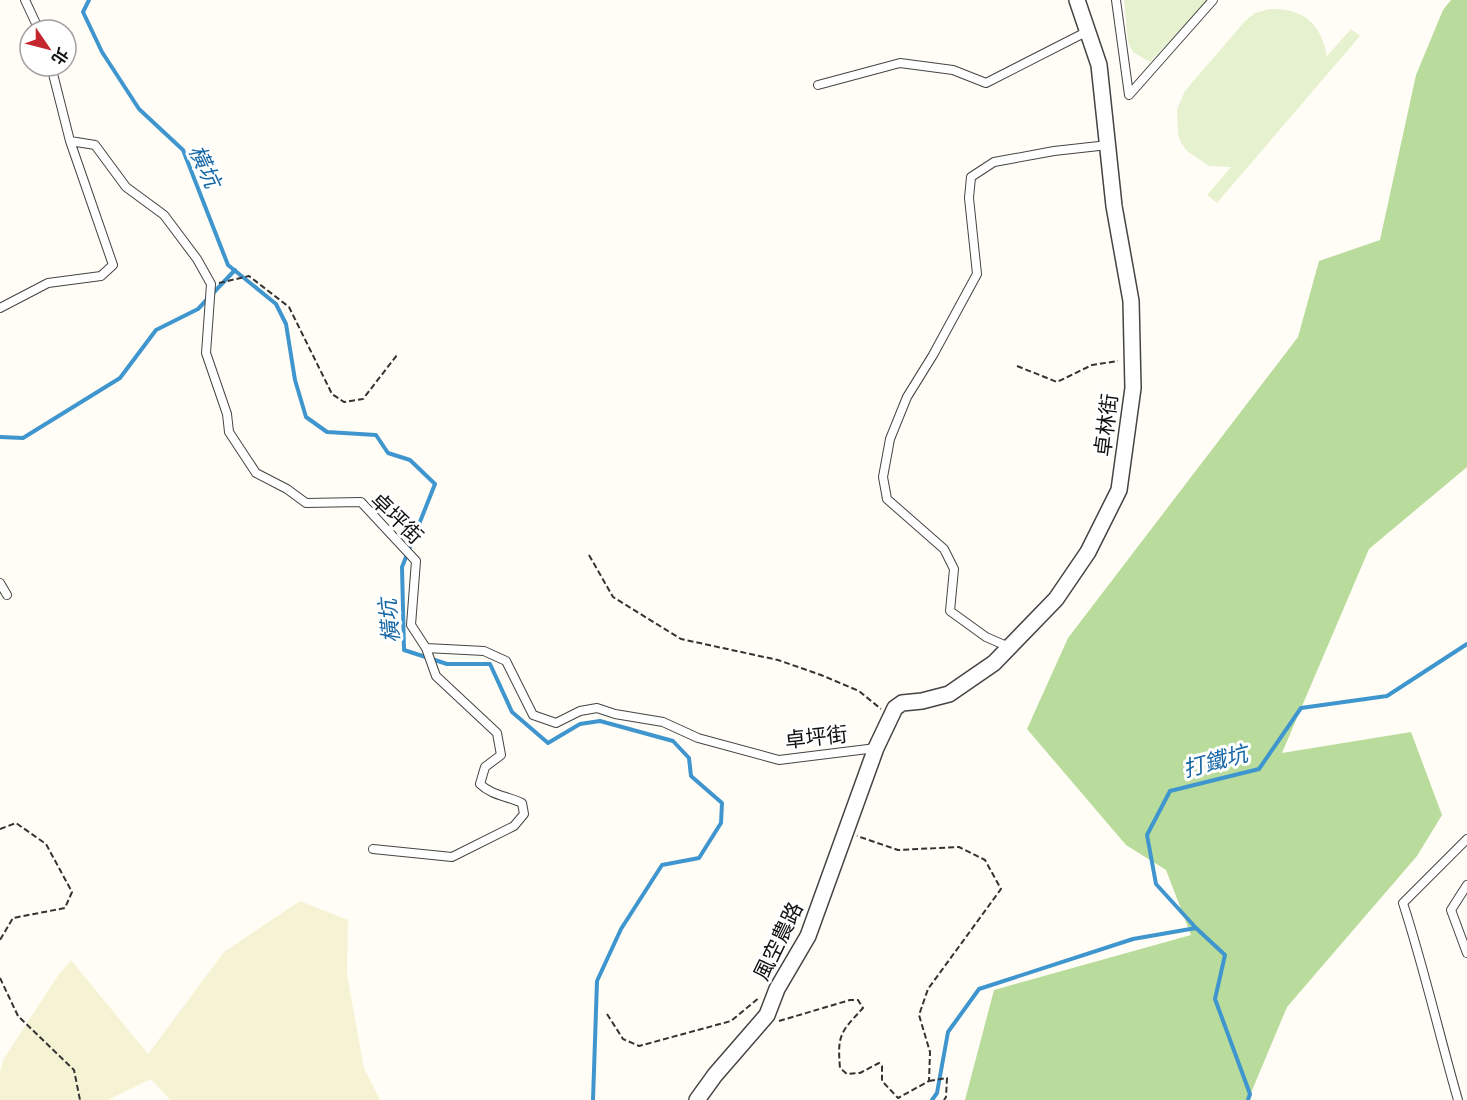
<svg xmlns="http://www.w3.org/2000/svg" width="1467" height="1100" font-family="Merriweather,'Noto Sans TC',serif">
<style>
.farmland{fill:#f6f3d4}
.forest{fill:#b9dc9c}
.pitch{fill:#e6f2cf}
.lines{fill:none;stroke-linecap:round;stroke-linejoin:round}
.stream{stroke:#3f96cf;stroke-width:4}
.service-casing{stroke:#444;stroke-width:10}
.minor-casing{stroke:#444;stroke-width:18}
.path{stroke:#333;stroke-width:2;stroke-dasharray:6 3;stroke-linecap:butt}
.service{stroke:#fff;stroke-width:8}
.minor{stroke:#fff;stroke-width:15}
.labels{text-anchor:middle;dominant-baseline:central;stroke-width:6;stroke-linejoin:round;paint-order:stroke}
.street-label{font-size:21px;fill:#111;stroke:#fff}
.water-label{font-size:22px;font-style:italic;fill:#1768a6;stroke:#fff}
</style>
<rect width="100%" height="100%" fill="#fffdf5"/>
<path class="farmland" d="M300,901L348,920L347,975L364,1068L380,1100H170L151,1079L108,1100H0V1073L3,1060L59,974L71,960L148,1054L224,952Z"/>
<path class="forest" d="M1451,0H1467V467L1369,549L1282,753L1411,732L1442,815L1417,856L1287,1007L1248,1100H965L994,990L1191,935L1166,870L1126,845L1027,729L1068,638L1298,337L1319,261L1380,240L1416,75L1443,10Z"/>
<path class="pitch" d="M1124,0H1208L1150,62L1133,52L1128,42Z
M1270,9C1304,8 1321,24 1327,56L1351,29L1360,36L1217,203L1207,195L1231,167L1209,166L1187,151L1181,143L1178,135L1177,109L1185,91L1246,20L1255,13Z"/>
<g class="lines">
<path class="stream" d="M89,0L83,12L102,52L139,109L183,150L228,265L276,304L286,324L295,380L306,417L327,432L376,435L388,453L410,460L435,484L402,567L404,650L447,664H490L512,712L548,743L580,724L600,721L673,741L689,758L691,776L722,803L721,823L699,858L662,865L621,929L597,981L593,1100
M0,437L23,438L120,378L156,330L198,309L235,270
M932,1100L937,1093L948,1032L979,989L1133,939L1196,928
M1248,1100L1250,1094L1215,999L1225,955L1196,928L1156,884L1147,835L1170,791L1259,769L1301,708L1387,696L1467,644"/>
<g class="service-casing">
<path id="service" d="M25,0L39,30
M1116,0L1129,95L1213,0
M51,66L70,141L95,145L126,187L164,215L197,259L211,284L206,353L227,414L229,432L256,473L287,489L306,503L361,502L416,561L411,625L426,648L484,651L506,661L533,715L556,723L580,711L597,708L615,714L663,722L698,738L779,760L876,748
M818,85L900,63L953,70L986,83L1088,31
M0,308L48,283L101,276L113,265L70,141
M0,583L7,595
M1009,647L986,637L950,611L954,569L944,549L887,499L883,477L890,439L907,397L933,355L977,274L969,198L971,177L994,162L1054,151L1108,145
M373,849L452,857L514,826L524,814L522,803C507,796 491,795 480,784L485,767L501,755L497,733L436,676L426,648
M1467,885L1451,910L1467,953
M1458,1100C1439,1034 1424,968 1403,903L1467,839"/>
</g>
<g class="minor-casing">
<path id="minor" d="M697,1100L715,1075L767,1015L777,989L808,936L876,748L895,708L902,703L922,701L949,694L994,663L1056,599L1088,552L1119,490L1133,388L1131,301L1114,206L1099,65L1077,0"/>
</g>
<path class="path" d="M219,283L249,276L289,307L332,394L344,402L363,399L397,355
M1017,366L1057,382L1092,365L1118,361
M589,555L613,597L681,639L778,660L821,675L859,691L881,709
M0,829L16,823L46,844L72,892L65,908L13,918L0,940
M0,978L18,1016L74,1070L80,1100
M607,1014L623,1039L639,1046L731,1021L760,997
M779,1021L850,1000H858L863,1008C841,1032 837,1034 840,1068L847,1074L860,1073L879,1063L882,1066V1081L898,1098L929,1081L930,1052L919,1015L928,989L1001,889L985,860L959,847L898,850L857,836
M929,1081L947,1078L946,1097L944,1100"/>
<use href="#service" class="service"/>
<use href="#minor" class="minor"/>
</g>
<g class="labels">
<g class="street-label">
<text transform="translate(1106 425) rotate(-83)">卓林街</text>
<text transform="translate(397 518) rotate(44)">卓坪街</text>
<text transform="translate(816 737) rotate(-6)">卓坪街</text>
<text transform="translate(778 941) rotate(-64)">風空農路</text>
</g>
<g class="water-label">
<text transform="translate(205 166) rotate(65)">橫坑</text>
<text transform="translate(389 621) rotate(-95)">橫坑</text>
<text transform="translate(1215 761) rotate(-15)">打鐵坑</text>
</g>
</g>
<g transform="translate(48 48) rotate(125)"><circle r="28" fill="#ffffff" stroke="#a0a0a0" stroke-width="1.5"/>
<path d="M0-4.5L10 22L0 15L-10 22Z" fill="#c4262e"/>
<text y="-9" font-size="16" font-weight="bold" text-anchor="middle" fill="#111111">北</text>
</g>
</svg>
